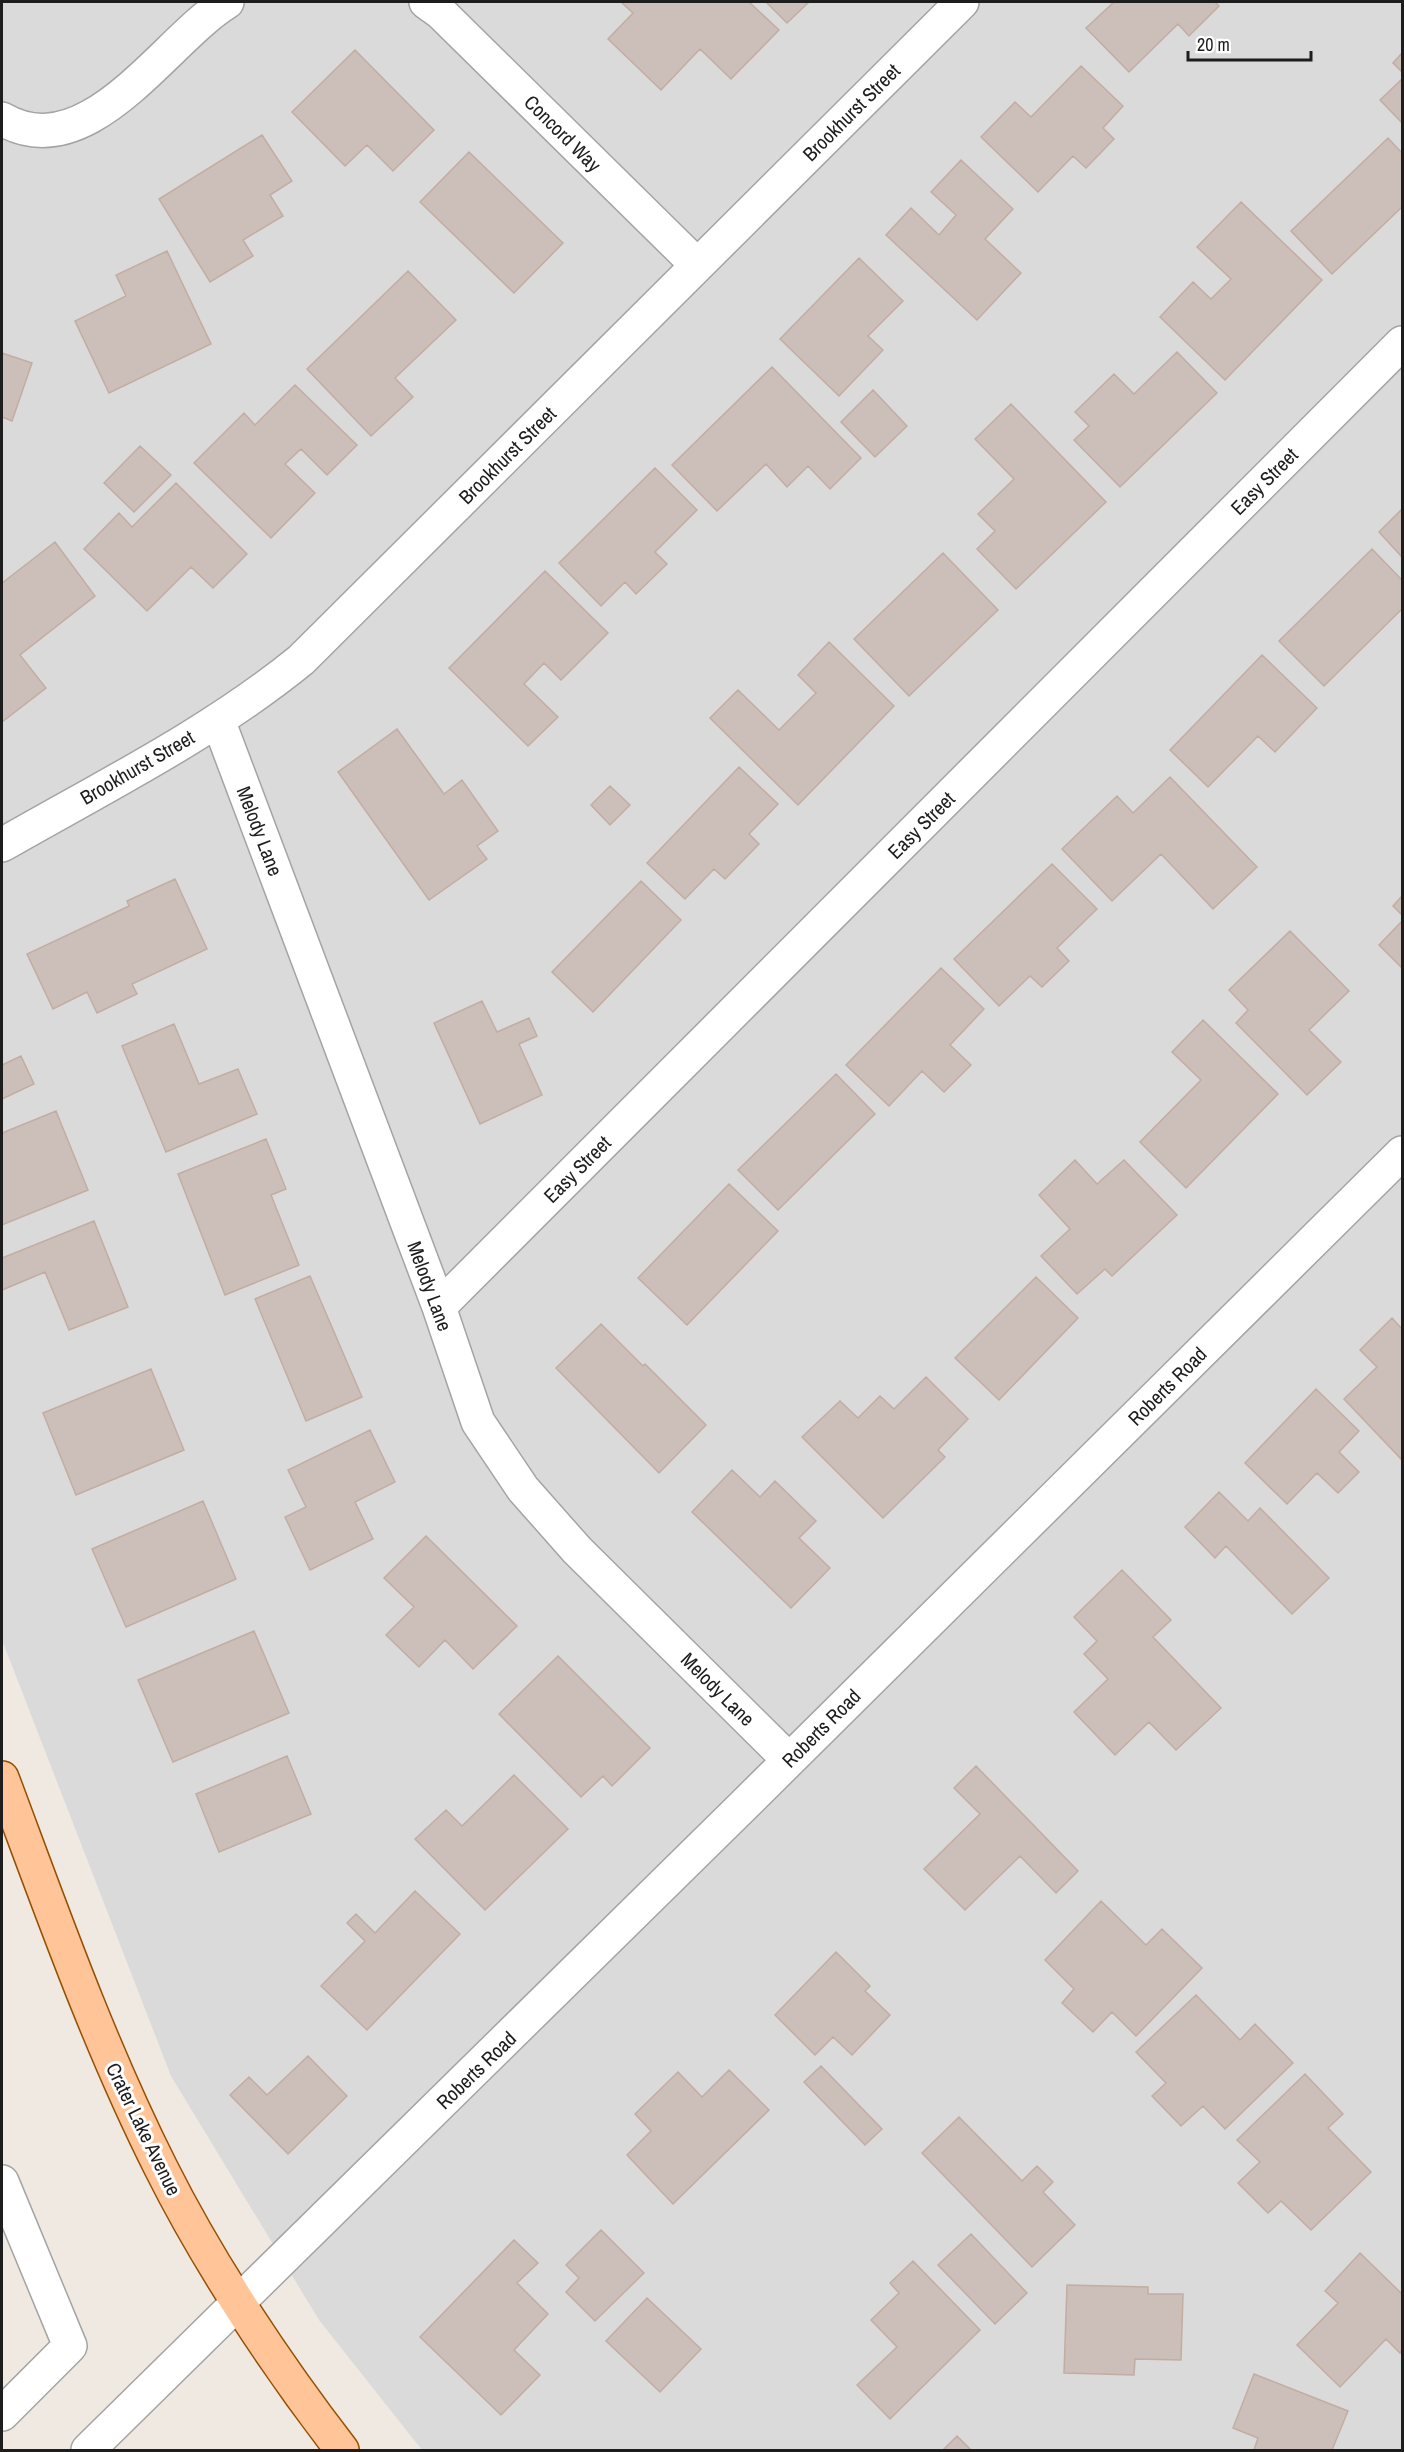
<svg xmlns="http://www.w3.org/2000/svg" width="1404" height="2452" font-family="'Archivo Narrow',sans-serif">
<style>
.residential{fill:#dbdada}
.building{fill:#ccbeb8;stroke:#c2ada3;stroke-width:1.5}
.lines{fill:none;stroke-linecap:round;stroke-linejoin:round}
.minor-casing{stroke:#a4a4a4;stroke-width:36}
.major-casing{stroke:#965000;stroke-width:36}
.minor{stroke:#fff;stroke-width:33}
.major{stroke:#ffc497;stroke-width:33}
.labels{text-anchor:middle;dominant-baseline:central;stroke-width:6;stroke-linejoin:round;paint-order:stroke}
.street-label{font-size:20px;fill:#1d1d1d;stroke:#fff}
</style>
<rect width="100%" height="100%" fill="#efe9e2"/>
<path class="residential" d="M2,2H1402V2450H422L319,2320L171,2076L2,1640Z"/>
<path class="building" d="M621,2H749L779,30L731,79L700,49L661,90L608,39L633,13Z
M766,2H809L787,23Z
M1114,2H1215L1219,6L1189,36L1178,24L1129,72L1086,28Z
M355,50L434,130L393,171L367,145L345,166L292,112Z
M1402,53V72L1393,63Z
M1081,66L1123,106L1103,128L1114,139L1086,168L1073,156L1038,192L981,137L1015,102L1031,117Z
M1402,79V123L1380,100Z
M262,135L292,181L270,195L283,216L243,240L253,256L210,282L159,199Z
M1388,138L1402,153V207L1332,274L1291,231Z
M469,152L563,243L514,293L420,202Z
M961,160L1013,209L985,239L1021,273L977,320L886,235L911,208L939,235L956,215L931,192Z
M1241,202L1322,280L1225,380L1160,317L1193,282L1211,299L1231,279L1197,247Z
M167,251L211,344L109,393L75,321L126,296L116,275Z
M859,258L903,301L868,336L883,350L839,396L780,339Z
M408,271L456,320L395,378L413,397L371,436L307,369Z
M1177,352L1217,393L1120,487L1074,440L1089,426L1075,412L1114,374L1134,394Z
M2,353L32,363L12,421L2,417Z
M772,367L861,458L830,489L808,466L787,487L766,464L717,511L672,465Z
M295,385L357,445L327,475L301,449L285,464L315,493L271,538L194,463L244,413L255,425Z
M873,390L907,426L875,457L841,422Z
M1011,404L1106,502L1016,589L977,549L995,531L978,514L1014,479L975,439Z
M140,446L171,475L134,512L104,483Z
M655,468L697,510L655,552L667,564L636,594L625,582L601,606L559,563Z
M176,483L247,554L213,588L191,567L147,611L84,549L119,513L132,527Z
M1402,509V557L1379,532Z
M55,542L95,596L20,655L46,688L2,722V583Z
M1372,549L1402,580V609L1324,686L1279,641Z
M943,553L998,610L909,696L854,639Z
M545,571L608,633L561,680L544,663L524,684L558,717L528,746L449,668Z
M829,642L894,706L798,805L710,718L738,690L779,730L816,693L798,675Z
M1262,655L1317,708L1275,752L1258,736L1208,787L1170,750Z
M397,729L444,794L462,780L498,831L477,846L487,859L429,900L338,772Z
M739,767L778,804L749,834L759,844L725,879L714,869L685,899L647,863Z
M1170,777L1257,867L1213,909L1161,854L1112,901L1062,849L1117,796L1133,813Z
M610,786L630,805L610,825L591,805Z
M1052,864L1097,909L1057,948L1069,961L1042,987L1030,976L999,1006L954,959Z
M175,879L207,949L132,984L137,994L97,1013L87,992L53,1009L27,954L129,906L127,901Z
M641,881L681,920L593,1012L552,972Z
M1402,896V915L1393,906Z
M1402,921V968L1379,945Z
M1290,931L1349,991L1309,1030L1341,1062L1307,1095L1236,1023L1248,1010L1229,990Z
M941,968L984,1009L950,1045L971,1065L944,1092L922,1071L889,1106L846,1065Z
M482,1001L497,1032L529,1018L537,1036L519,1044L542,1095L480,1124L434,1023Z
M1203,1020L1278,1094L1186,1188L1140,1142L1201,1080L1172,1052Z
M174,1024L199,1084L238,1069L257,1114L166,1152L122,1046Z
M21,1056L34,1084L2,1099V1065Z
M836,1074L875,1114L778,1210L738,1170Z
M56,1111L88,1190L2,1225V1133Z
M266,1139L286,1189L271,1195L299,1265L225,1295L178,1174Z
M1075,1160L1097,1184L1124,1160L1177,1215L1112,1276L1105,1269L1077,1294L1041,1256L1070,1229L1039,1195Z
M729,1184L778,1231L687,1325L638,1278Z
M94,1221L128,1307L69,1330L45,1272L2,1290V1258Z
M310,1276L362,1397L306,1421L255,1299Z
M1036,1277L1078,1318L999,1400L955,1358Z
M1392,1318L1402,1329V1460L1344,1399L1377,1367L1360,1350Z
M601,1324L643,1366L645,1364L706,1425L659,1473L556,1368Z
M151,1369L184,1450L76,1495L43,1413Z
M926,1377L968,1419L938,1450L945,1457L883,1518L802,1437L840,1401L858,1418L880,1396L894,1409Z
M1316,1389L1359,1431L1339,1452L1359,1472L1338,1493L1317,1473L1287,1504L1245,1463Z
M370,1430L395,1482L355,1502L373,1539L310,1570L285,1517L306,1507L288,1470Z
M732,1470L760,1497L775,1481L816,1521L799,1538L830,1568L791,1608L692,1512Z
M1219,1492L1248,1521L1260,1508L1329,1578L1292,1614L1226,1546L1215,1558L1185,1527Z
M203,1501L236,1579L126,1627L92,1549Z
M426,1536L517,1626L473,1669L445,1640L419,1667L386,1635L414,1607L384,1578Z
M1122,1570L1171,1620L1153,1637L1221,1708L1176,1750L1149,1722L1115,1755L1074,1712L1108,1679L1084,1654L1097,1641L1074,1617Z
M254,1631L289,1713L173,1762L138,1680Z
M558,1656L650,1748L612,1786L603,1776L581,1797L499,1714Z
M287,1756L311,1814L219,1852L196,1794Z
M976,1766L1078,1871L1056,1893L1020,1856L965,1910L924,1869L980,1814L954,1788Z
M514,1775L568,1829L485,1910L415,1839L446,1810L462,1826Z
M415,1891L460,1934L367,2030L321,1986L365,1941L347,1923L356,1914L375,1933Z
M1101,1901L1146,1945L1162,1929L1202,1968L1136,2036L1112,2012L1093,2032L1062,2003L1074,1989L1045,1960Z
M836,1952L870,1986L865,1991L890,2015L852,2055L833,2037L815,2055L775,2015Z
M1196,1995L1240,2040L1255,2024L1293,2063L1225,2129L1203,2106L1181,2126L1152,2096L1166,2083L1136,2052Z
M308,2056L347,2096L288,2154L230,2095L249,2077L267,2095Z
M821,2066L882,2129L865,2145L804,2082Z
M729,2070L769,2110L673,2204L627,2155L651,2131L635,2114L678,2072L702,2097Z
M1305,2074L1343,2114L1328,2128L1371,2172L1311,2230L1281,2201L1268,2213L1238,2183L1260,2162L1237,2140Z
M959,2117L1022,2181L1037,2166L1053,2182L1043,2192L1075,2225L1032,2267L922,2153Z
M601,2230L644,2273L595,2321L566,2292L579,2278L566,2265Z
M971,2234L1027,2293L995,2324L938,2265Z
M514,2240L538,2263L517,2283L548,2314L514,2350L540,2375L501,2415L420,2337Z
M1360,2253L1402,2294V2350L1400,2353L1386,2339L1340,2387L1297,2345L1338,2303L1325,2291Z
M913,2261L980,2330L890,2419L857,2385L897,2347L871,2320L899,2293L890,2283Z
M1067,2285L1148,2287V2294H1183L1181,2360L1135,2359L1134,2375L1064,2373Z
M647,2298L701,2349L660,2392L606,2341Z
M1254,2374L1348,2411L1332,2450H1254L1258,2438L1233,2428Z
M957,2436L971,2450H943Z"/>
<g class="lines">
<g class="minor-casing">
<path id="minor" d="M426,2L440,12L697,265
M2,119C88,169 164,41 227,2
M218,720L439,1307L478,1422L523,1489L577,1550L789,1760
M2,845C103,787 210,734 301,660L962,2
M439,1307L1402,343
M2,2182L70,2346L2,2414
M88,2450L742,1807L1402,1153"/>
</g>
<g class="major-casing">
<path id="major" d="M2,1778C51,1909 98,2043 161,2168C209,2264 277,2366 342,2450"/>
</g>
<use href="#minor" class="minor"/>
<use href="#major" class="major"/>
</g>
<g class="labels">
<g class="street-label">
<text transform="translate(851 112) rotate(-45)">Brookhurst Street</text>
<text transform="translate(563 133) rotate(45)">Concord Way</text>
<text transform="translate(507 455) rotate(-45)">Brookhurst Street</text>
<text transform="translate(1264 481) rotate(-45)">Easy Street</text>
<text transform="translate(137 767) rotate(-30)">Brookhurst Street</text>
<text transform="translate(921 825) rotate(-45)">Easy Street</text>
<text transform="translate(260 831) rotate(69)">Melody Lane</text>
<text transform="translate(577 1169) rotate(-45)">Easy Street</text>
<text transform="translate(430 1286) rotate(70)">Melody Lane</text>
<text transform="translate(1167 1386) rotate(-45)">Roberts Road</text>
<text transform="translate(718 1689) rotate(45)">Melody Lane</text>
<text transform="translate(821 1728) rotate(-45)">Roberts Road</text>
<text transform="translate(476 2070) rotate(-44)">Roberts Road</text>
<text transform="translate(144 2129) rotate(64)">Crater Lake Avenue</text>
</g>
</g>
<rect width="1404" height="2452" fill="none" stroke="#1d1d1d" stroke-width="6"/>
<path d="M1188 51v9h123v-9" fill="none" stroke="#1d1d1d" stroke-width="3"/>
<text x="1197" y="51" font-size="18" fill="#1d1d1d" stroke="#ffffff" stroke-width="4.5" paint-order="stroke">20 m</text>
</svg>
